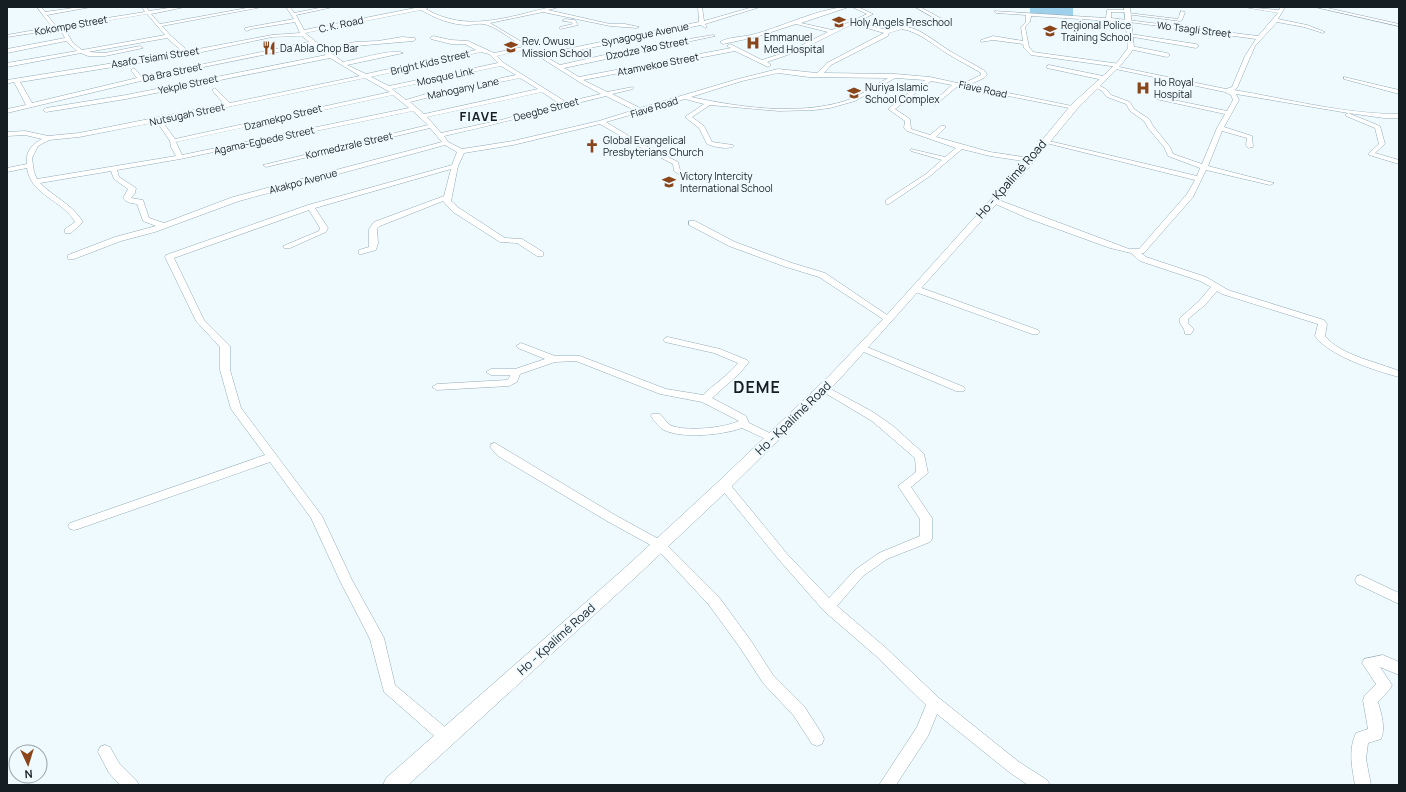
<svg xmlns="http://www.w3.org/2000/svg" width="1406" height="792" font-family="Manrope,sans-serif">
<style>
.green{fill:#9dd1eb}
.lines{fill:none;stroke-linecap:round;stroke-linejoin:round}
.minor-casing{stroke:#91aab7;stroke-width:1}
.major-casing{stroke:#91aab7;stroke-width:1}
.minor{fill:#fff;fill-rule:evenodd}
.major{fill:#fff;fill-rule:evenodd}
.labels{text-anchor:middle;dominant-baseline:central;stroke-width:4;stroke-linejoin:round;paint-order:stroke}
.far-poi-label{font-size:10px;fill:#151e23;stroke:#effaff;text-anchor:start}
.far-street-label{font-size:10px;fill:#151e23;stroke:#effaff}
.street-label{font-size:12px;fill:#151e23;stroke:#effaff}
.far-district-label{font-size:13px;font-weight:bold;letter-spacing:1px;fill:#151e23;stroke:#effaff}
.district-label{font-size:16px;font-weight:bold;letter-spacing:1px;fill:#151e23;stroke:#effaff}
</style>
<rect width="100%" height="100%" fill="#effaff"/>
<path class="green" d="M1030,7H1073V17L1030,13Z"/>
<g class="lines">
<g class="minor-casing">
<path id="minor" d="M37,7H41L45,12L80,7H91L47,15L56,26L145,12L142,7H146L149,11L175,7H185L151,14L160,24L252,7H262L162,26L170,35L188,51L272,35L300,33L295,22L251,29L247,31L245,30V28L250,27L294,19L286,7H290L294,13L324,7H333L296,15L304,30L420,7H429L426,9C466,33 508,17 551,7H559L548,10L610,24H625L639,27L637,28L610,26L543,12L490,23L542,54L699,22L698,7H702L704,21L753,7H760L705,24L707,27L705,28L701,25L546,57L560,65L635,48L713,35L715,36L564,68L579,77L731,48L727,46L730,44L762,60L792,50L828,32L796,24L756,37L723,44L720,42C728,37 742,37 751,35C780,28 821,7 849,7L801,23L832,30L867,14L852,7H858L873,14L857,22L887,30C911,18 930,39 950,51C961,58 974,64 985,71L987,75L984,78L969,85L1077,107L1074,109L958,86L935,105L933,104V102L952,85L931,81L895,109L910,119L911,129L930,135L941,126H945V128L936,137L990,152L1030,158L1033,160L1030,162L990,156L962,149L930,176L889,204H886V200L926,174L942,160L911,151V149L945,157L956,148L907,131L904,128L905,121L888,109L925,80L895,78L855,101L830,108L814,110L779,111L710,105L692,117L704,126L712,142L733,145L734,146C728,150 714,147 707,144L699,128L685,117L704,104L685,99L606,122L642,144L678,162L680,170L683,173L680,175L674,171L673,164L638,146L600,124L513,145L464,153L458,166L451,201L459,208L505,238L522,239L543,252V256H537L517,243L500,242L453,212L443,201L380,226L377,229L378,243L376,250L362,254H359V250L369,247V229L374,222L444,196L451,169L315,208L328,228L326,232L290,248H284L283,246L319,231L320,228L309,210L174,258L204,320L230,346V370L241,408L322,516L352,580L384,638L395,685L451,732L453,737L451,742L446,744L441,742L384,692L370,639L340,581L311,518L270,462L78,529L74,530L70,529L68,526L70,523L265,455L231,409L220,370V347L196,321L165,257L166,255L308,205L452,165L457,152L445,145L239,201L155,232L121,241L74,259H68V255L115,237L156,226L143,221L137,204C131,203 127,203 123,198L128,189L114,179L111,171L40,183C55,198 72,204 83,222L71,233H65V229L75,222C63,200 31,196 27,168L7,172V168L27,164C25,152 32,144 42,139L25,135L7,136V132L25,131L48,136L79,133L224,104L212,90L215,88L230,103L360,76L330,58L126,99L46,112L43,110L46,108L126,95L326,55L312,45L174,73L7,113V109L26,105L14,82L7,84V80L183,52L167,38L88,52L105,53L140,46L143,48L105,56H88L81,53L7,67V63L77,51L66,41L7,53V49L65,38L60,29L7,37V35L52,27ZM421,10C435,18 451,25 468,25C473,25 478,23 483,24C494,25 514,41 523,47L494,53L468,41L451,40L433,36L430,38L431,39L451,44H465L476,50L366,74L347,65L403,53C394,48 355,60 343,62L328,51L355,46L413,41L416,39L415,38L402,37L378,41L355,42L325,49L305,33ZM147,14L165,35L82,50L73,43L64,28ZM853,24L884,33L827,63L817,73L778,69L738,79L640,108L612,94L633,89V87L607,92L583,80L735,51L768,67L771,65L767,62L796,52ZM902,29C920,32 933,45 948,54C959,61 970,66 981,73V75L962,84L930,77L895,74L824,73L831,65L888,36L889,33ZM302,36L309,42L142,77L134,68L131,70L137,78L32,103L20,82L188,55L272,37ZM527,49L581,83L601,94L566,102L504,63L497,56ZM481,52L489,54L498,63L389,86L371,77ZM501,66L516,75L429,93L406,100L392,89ZM778,73L809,77L888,78C874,86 860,96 845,101C796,116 739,107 691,97L742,81ZM365,78L390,92L175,139L162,121ZM520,78L538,89L424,114L410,102L430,97ZM542,92L560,104L501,120L441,133L427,117ZM393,95L409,108L182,155L176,142ZM606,96L634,110L599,121L513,141L462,149L448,142L444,136C498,124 552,109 606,96ZM413,111L428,125L263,165L266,167L430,128L442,142L233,197L164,223L149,218L143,200L131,198L135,193L136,188L119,177L117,170L180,159ZM157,122L170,141L171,147L176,156L37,179L34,172L32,158L38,146L49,140L79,137Z
M915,7H920L942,19L938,20Z
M1244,7L1279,10L1281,7H1285L1278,19L1307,25L1325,32L1323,33L1304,27L1277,22L1255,46L1237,88L1234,90C1288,99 1344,114 1399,114V118H1384L1348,113L1380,126L1385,144L1375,153L1399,160V164L1369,155V153L1379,144L1375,128L1346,116L1345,115L1348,113L1236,94L1239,100L1224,127L1252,136L1253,147L1248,148L1246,145L1247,138L1222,131L1208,166L1274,183L1270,185L1206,170L1193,197L1144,253H1141L1146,257L1206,277L1228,290L1324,320L1327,324L1325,336C1340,355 1377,362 1399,371V377C1376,371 1329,356 1315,336L1318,324L1222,294L1217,291L1205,305L1188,319V323L1194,329L1191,334H1185L1184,329L1180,323V318L1199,301L1211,287L1200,281L1140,261L1131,253L1110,248L1027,218L989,201L993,199H996L1116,244L1129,249H1139L1187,194L1195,180L1042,142L1045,140L1197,176L1200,168L1168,156L1164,147L1148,128L1144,121L1130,111L1126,104L1107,97L1102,91L1093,86L1098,85L1106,89L1111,95L1130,102L1134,109L1149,119L1153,126L1170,147L1173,154L1202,164L1217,128L1225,114L1156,99L1159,97L1227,111L1233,100L1231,95L1225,92L1111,68L1114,66L1226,89L1232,87L1245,56L1256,39L1129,22L1031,16L1030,22L1025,27L1029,47L1033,52L1120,64L1121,65L1118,67L1031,55L1024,48L1023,44L993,40L981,42V40L993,36L1023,41L1021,27L1026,22V15L996,13L994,11L1106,18L1107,10H1128L1130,12H1111V18L1258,36L1278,13Z
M1315,7H1323L1399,24V26Z
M1181,11L1185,12L1182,20L1180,21L1126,14L1128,13L1178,19Z
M565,19L575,20L578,25L560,29V27L573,24L571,22L563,21Z
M1130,34L1196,44L1199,46L1196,48L1128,36Z
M1131,46L1167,53L1170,55L1167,57L1129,49L1128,48Z
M1049,65L1103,76L1106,78L1103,80L1047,68V66Z
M1344,77L1399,90V94L1344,79Z
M689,221H695L735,242L792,263L825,273L893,319L889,322L886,321L819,277L786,267L729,246L689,225Z
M916,286L1038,330L1040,332L1038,334H1032L913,291L912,289Z
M668,337L720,349L747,360L749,362L740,373L712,398L746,416L749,423L776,436L777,438L776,440H768L742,428C723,435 682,439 664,430C660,428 653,420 651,416L652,414H660C663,417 667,423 670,425C685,432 724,428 739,421L702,402L660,394L576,361L555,362L520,374L517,382L509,386L437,390L432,387L437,384L507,380L509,378L510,375H491L486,372L491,369H515L545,359L518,348L516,346L521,343L555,356H580L666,389L703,395C714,384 729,375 738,363L714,353L665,342L663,340L665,338Z
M862,345L964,387L965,389L964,391H956L859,350L857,348L859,346Z
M823,385L873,412L893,426L924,454L928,473L911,487L932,518V539L930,542L887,559L863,576L837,606L886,648L939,698L1019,762L1047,780L1050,785H1028L1009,772L937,714L928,736L896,785H879L917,727L926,705L876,656L824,611L780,561L718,485L720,482H728L788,555L829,598L855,570L879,553L920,536V519L898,486L916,472L915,458L872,421L820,390L818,388Z
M495,443L615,515L664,542L719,597L751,641L773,675L804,706L822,734L824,739L822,744L817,746L812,744L794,716L763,683L741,649L709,605L656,548L607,521L498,456L490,447L491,444Z
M1361,575L1399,593V604L1357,584L1355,580L1357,576Z
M1383,655L1399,662V675L1380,667L1392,685L1390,689L1378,702C1381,713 1386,728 1381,739L1368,743L1366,759L1371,785H1355C1352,767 1348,750 1356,733L1368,729L1363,700L1365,695L1376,684L1362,663L1364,659Z
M105,745L110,747L119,763L136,780L139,785H120L109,773L98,752L100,747Z"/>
</g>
<g class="major-casing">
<path id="major" d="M1124,7H1130L1134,48L1129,55L1120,66L1077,109L1026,171L838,381L729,489L639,574L408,785H383L386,778L627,566L719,481L830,375L885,317L1020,167L1071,105L1116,64L1128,48Z"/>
</g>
<use href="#minor" class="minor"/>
<use href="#major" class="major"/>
</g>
<defs>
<g id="school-bare" transform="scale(1.08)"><path d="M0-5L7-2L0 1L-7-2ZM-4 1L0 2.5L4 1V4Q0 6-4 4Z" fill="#8a461a" stroke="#effaff" stroke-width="2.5" paint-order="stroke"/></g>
<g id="hospital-bare" transform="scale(1.08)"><path d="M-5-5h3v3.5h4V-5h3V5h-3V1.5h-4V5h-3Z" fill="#8a461a" stroke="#effaff" stroke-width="2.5" paint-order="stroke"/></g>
<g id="restaurant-bare" transform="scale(1.08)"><path d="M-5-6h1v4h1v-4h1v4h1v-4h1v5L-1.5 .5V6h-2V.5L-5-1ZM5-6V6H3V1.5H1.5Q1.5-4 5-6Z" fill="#8a461a" stroke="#effaff" stroke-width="2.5" paint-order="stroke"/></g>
<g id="church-bare" transform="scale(1.08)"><path d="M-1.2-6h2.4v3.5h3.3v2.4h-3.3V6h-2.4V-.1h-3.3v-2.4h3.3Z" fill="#8a461a" stroke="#effaff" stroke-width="2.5" paint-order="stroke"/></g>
</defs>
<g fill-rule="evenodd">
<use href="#school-bare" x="839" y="22"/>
<use href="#school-bare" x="1050" y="31"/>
<use href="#hospital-bare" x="753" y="43"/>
<use href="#school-bare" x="511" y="47"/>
<use href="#restaurant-bare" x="269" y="48"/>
<use href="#hospital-bare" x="1143" y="88"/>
<use href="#school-bare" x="854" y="93"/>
<use href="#church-bare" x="592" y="146"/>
<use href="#school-bare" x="669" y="182"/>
</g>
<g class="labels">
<g class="far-poi-label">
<text x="850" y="22">Holy Angels Preschool</text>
<text x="1061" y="25">Regional Police<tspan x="1061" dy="12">Training School</tspan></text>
<text x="764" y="37">Emmanuel<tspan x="764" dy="12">Med Hospital</tspan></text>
<text x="522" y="41">Rev. Owusu<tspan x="522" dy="12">Mission School</tspan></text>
<text x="280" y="48">Da Abla Chop Bar</text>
<text x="1154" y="82">Ho Royal<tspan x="1154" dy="12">Hospital</tspan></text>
<text x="865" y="87">Nuriya Islamic<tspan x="865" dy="12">School Complex</tspan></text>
<text x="603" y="140">Global Evangelical<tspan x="603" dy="12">Presbyterians Church</tspan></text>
<text x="680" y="176">Victory Intercity<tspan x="680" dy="12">International School</tspan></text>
</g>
<g class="far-street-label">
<text transform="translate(341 24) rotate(-12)">C. K. Road</text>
<text transform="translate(71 25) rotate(-10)">Kokompe Street</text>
<text transform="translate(1194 29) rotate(7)">Wo Tsagli Street</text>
<text transform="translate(645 34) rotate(-11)">Synagogue Avenue</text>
<text transform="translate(647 48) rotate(-11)">Dzodze Yao Street</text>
<text transform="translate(155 57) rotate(-9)">Asafo Tsiami Street</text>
<text transform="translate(430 62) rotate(-13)">Bright Kids Street</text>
<text transform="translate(658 64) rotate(-11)">Atamvekoe Street</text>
<text transform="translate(172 72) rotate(-12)">Da Bra Street</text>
<text transform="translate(445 76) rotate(-12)">Mosque Link</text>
<text transform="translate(188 84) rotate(-12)">Yekple Street</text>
<text transform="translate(463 88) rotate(-12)">Mahogany Lane</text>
<text transform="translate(983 89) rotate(12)">Fiave Road</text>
<text transform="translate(654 107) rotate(-17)">Fiave Road</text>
<text transform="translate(546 109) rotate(-15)">Deegbe Street</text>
<text transform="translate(187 114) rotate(-12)">Nutsugah Street</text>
<text transform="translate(283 117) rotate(-14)">Dzamekpo Street</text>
<text transform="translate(264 140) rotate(-12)">Agama-Egbede Street</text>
<text transform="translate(349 145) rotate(-13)">Kormedzrale Street</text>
<text transform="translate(303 181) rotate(-15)">Akakpo Avenue</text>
</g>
<g class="street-label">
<text transform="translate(1011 179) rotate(-49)">Ho - Kpalimé Road</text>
<text transform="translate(793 418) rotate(-44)">Ho - Kpalimé Road</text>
<text transform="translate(556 639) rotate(-42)">Ho - Kpalimé Road</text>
</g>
<g class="far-district-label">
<text x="479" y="116">FIAVE</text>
</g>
<g class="district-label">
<text x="757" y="387">DEME</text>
</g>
</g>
<rect width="1406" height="792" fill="none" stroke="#151e23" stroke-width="16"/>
<g transform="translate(28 764) rotate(176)"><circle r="19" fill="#effaff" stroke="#98a2a7"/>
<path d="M0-3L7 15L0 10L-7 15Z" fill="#8a461a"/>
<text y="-6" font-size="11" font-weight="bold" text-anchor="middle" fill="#151e23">N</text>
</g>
</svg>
